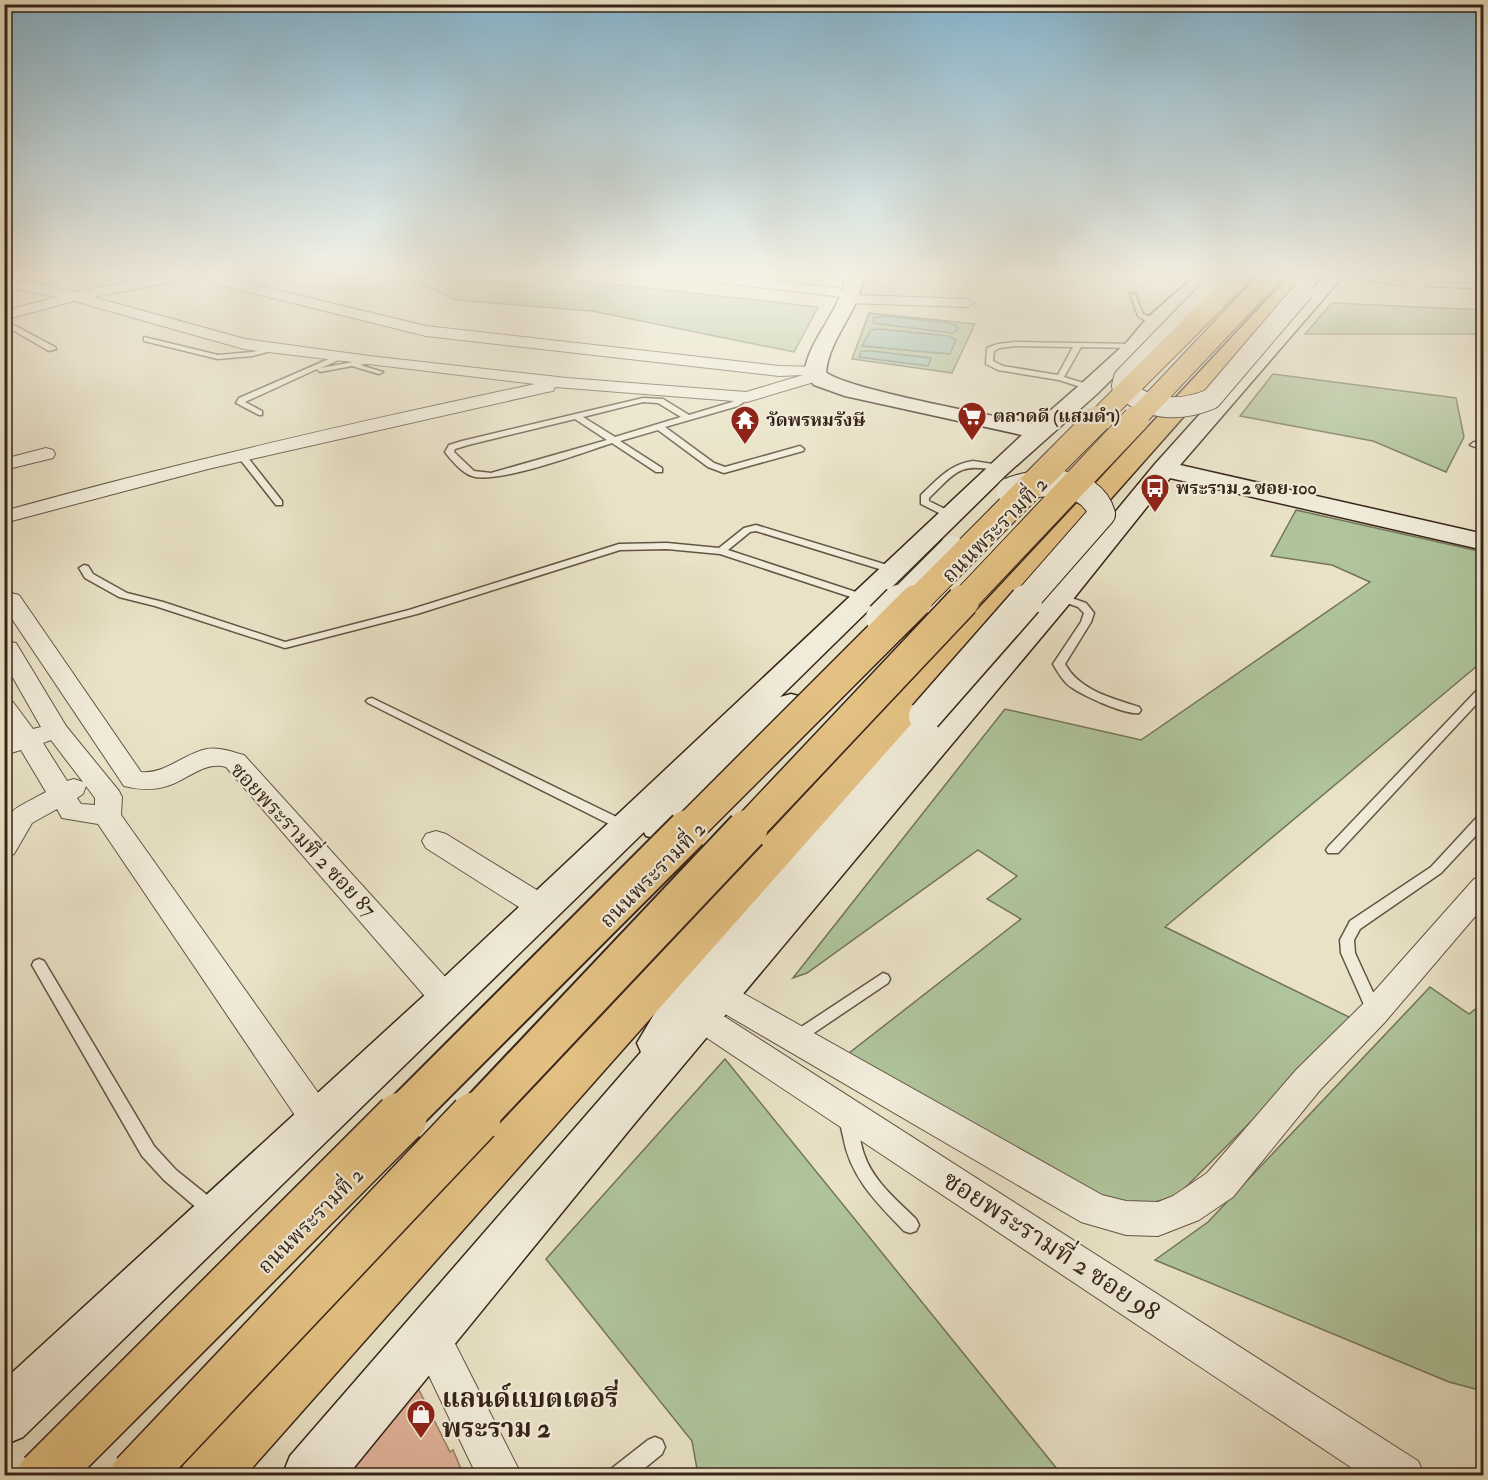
<svg xmlns="http://www.w3.org/2000/svg" width="1488" height="1480" font-family="'IM FELL Double Pica','Noto Serif Thai',serif">
<style>
.green{fill:#afc49b;stroke:#73745a;stroke-width:1.5;fill-rule:evenodd}
.water{fill:#98beb1;stroke:#718074;stroke-width:1.5}
.building{fill:#deb096;stroke:#9b7b69;stroke-width:1.5}
.lines{fill:none;stroke-linecap:round;stroke-linejoin:round}
.lane-casing{stroke:#645444;stroke-width:3}
.street-casing{stroke:#645444;stroke-width:2}
.secondary-casing{stroke:#372419;stroke-width:3}
.highway-casing{stroke:#372419;stroke-width:3}
.lane{fill:#f1ecda;fill-rule:evenodd}
.street{fill:#f1ecda;fill-rule:evenodd}
.secondary{fill:#f1ecda;fill-rule:evenodd}
.highway{fill:#e4c183;fill-rule:evenodd}
.secondary-bridge-far2-casing{stroke:#372419;stroke-width:22;stroke-linecap:butt}
.secondary-bridge-far1-casing{stroke:#372419;stroke-width:28;stroke-linecap:butt}
.secondary-bridge-casing{stroke:#372419;stroke-width:35;stroke-linecap:butt}
.highway-bridge-far4-casing{stroke:#372419;stroke-width:22;stroke-linecap:butt}
.highway-bridge-far3-casing{stroke:#372419;stroke-width:28;stroke-linecap:butt}
.highway-bridge-far2-casing{stroke:#372419;stroke-width:35;stroke-linecap:butt}
.highway-bridge-far1-casing{stroke:#372419;stroke-width:44;stroke-linecap:butt}
.highway-bridge-casing{stroke:#372419;stroke-width:54;stroke-linecap:butt}
.secondary-bridge-far2{stroke:#f1ecda;stroke-width:20}
.secondary-bridge-far1{stroke:#f1ecda;stroke-width:26}
.secondary-bridge{stroke:#f1ecda;stroke-width:32}
.highway-bridge-far4{stroke:#e4c183;stroke-width:20}
.highway-bridge-far3{stroke:#e4c183;stroke-width:26}
.highway-bridge-far2{stroke:#e4c183;stroke-width:32}
.highway-bridge-far1{stroke:#e4c183;stroke-width:40}
.highway-bridge{stroke:#e4c183;stroke-width:51}
.labels{text-anchor:middle;dominant-baseline:central;stroke-width:4.5;stroke-linejoin:round;paint-order:stroke}
.far-poi-label{font-size:18px;font-weight:bold;fill:#372419;stroke:#f1ecda;text-anchor:start}
.street-label{font-size:21px;fill:#372419;stroke:#f1ecda}
.near-street-label{font-size:26px;fill:#372419;stroke:#f1ecda}
.near-poi-label{font-size:26px;font-weight:bold;fill:#372419;stroke:#f1ecda;text-anchor:start}
</style>
<rect width="100%" height="100%" fill="#e9e2c6"/>
<filter id="stains"><feTurbulence type="fractalNoise" baseFrequency=".00333" numOctaves="4"/><feColorMatrix values="0 0 0 0 .2 0 0 0 0 .09 0 0 0 0 .02 0 0 0 .5 -.17"/></filter>
<radialGradient id="worn" r=".72"><stop offset=".6" stop-color="#630" stop-opacity="0"/><stop offset="1" stop-color="#630" stop-opacity=".3"/></radialGradient>
<path class="green" d="M403,275H527L818,307L794,352L592,311L455,300Z
M1332,303L1483,310V337L1474,334H1305Z
M869,313L975,324L952,373L852,359ZM871,330L950,354L863,346Z
M1273,374L1456,398L1464,437L1446,472L1373,441L1240,416Z
M1296,510L1483,552V661L1165,927L1353,1019L1176,1197L1141,1205L1104,1201L844,1057L1021,919L987,899L1017,876L978,850L807,973L793,978L1005,709L1141,740L1370,582L1332,565L1271,556Z
M1430,987L1469,1014L1483,1003V1391L1449,1382L1155,1260L1208,1222Z
M725,1059L1062,1475H698L692,1441L546,1259Z"/>
<path class="water" d="M883,316L950,323L957,326L958,330L952,333L873,323V318Z
M879,329L948,336L956,340L950,354L862,346L871,330Z
M872,351L931,358L928,366L859,357L861,351Z"/>
<path class="building" d="M417,1386L450,1452L453,1450L464,1476H345Z"/>
<g class="lines">
<g class="lane-casing">
<path id="lane" d="M1345,275H1362L1406,284L1403,286Z
M1429,283L1477,284L1480,286L1477,288L1427,286V284Z
M1130,293L1135,294L1143,314L1157,320V324H1151L1138,316Z
M4,320L55,347L56,349L49,351L4,325Z
M144,337L218,355L252,352L275,347L279,349L252,356L218,359L144,341Z
M1015,342L1134,344L1138,346L1134,348L1081,347L1064,377L1093,386L1094,388L1090,390L1059,380L998,370L986,364L987,348L998,344ZM1015,346L1073,347L1058,375L1003,366L993,361L994,351L1000,348Z
M338,355H341V359L321,368L369,359L373,361L372,363L360,365L383,372L379,374L352,366L320,372L317,369L245,402L262,411V415H259L236,403L239,398Z
M744,395L751,397L738,406L665,427L714,463L725,467L800,446L804,449L803,451L724,473L708,467L658,430L620,441L662,468V472H656L612,443C585,452 496,485 472,476C462,473 452,461 445,452L449,445L462,441L643,398L663,399L689,415L732,402ZM643,402L658,403L681,417L615,437L583,417ZM575,419L607,440L491,473L474,471L454,452L455,449L468,445Z
M1474,442L1484,445V450L1470,445Z
M242,453L245,454L282,501V505H276L239,458V454Z
M973,461L999,465L1003,468L999,471C959,462 956,472 929,498V501L953,513V517H947L921,504V495C937,480 950,464 973,461Z
M756,525L897,568L898,570L897,572H889L756,531L750,532L728,550L868,596L869,598L868,600H860L720,554L667,549L620,550L417,614L285,648L155,606L119,597L85,578L79,568L84,565L88,566L93,574L127,593L163,602L285,642L409,610L619,544L667,543L719,548L744,528Z
M1060,594L1086,603L1094,613L1091,622L1065,664C1080,691 1112,698 1139,707L1141,710L1139,713C1125,715 1078,694 1067,684C1061,678 1057,671 1053,664L1081,622L1084,613L1078,607L1056,599L1055,597Z
M1484,686V696L1338,853H1328L1326,850L1328,847L1480,687Z
M372,698L631,824L633,827L631,830H621L368,703L366,701L368,699Z
M1484,814V827L1441,873L1360,929L1354,940L1355,953L1382,1012L1379,1016L1374,1018L1369,1016L1341,953L1340,940L1348,925L1350,921L1431,867L1479,815Z
M39,959L44,961L154,1146L176,1170L217,1203L220,1209L217,1215L211,1217L205,1215L164,1180L142,1156L32,965L34,961Z
M883,973L888,975L890,979L888,983L799,1043L794,1045L789,1043L786,1039L789,1035Z
M848,1111L854,1113C860,1125 859,1141 864,1154C873,1181 897,1200 916,1219L919,1225L916,1231L910,1233L904,1231C876,1202 850,1177 843,1136C841,1128 839,1120 842,1113Z
M655,1437L662,1440L665,1447L662,1454L635,1476H608L611,1469L648,1440Z"/>
</g>
<g class="street-casing">
<path id="street" d="M164,275H195L188,279L93,297L245,339L369,356L567,378L746,392L803,375L779,376L426,336L208,282L206,279L208,276L215,275L426,326L779,366L816,367L817,371L824,373L826,376L824,379L747,402L555,387L553,391L547,392L208,469L4,523V511C180,462 357,422 535,384L244,349L74,301L4,320V311L57,297L4,287V279L50,286L74,292Z
M678,275H724L850,290L855,291L857,295L967,299L974,303L967,307L848,303L843,302L842,297L685,279Z
M46,448L53,450L55,454L53,458L4,470V459Z
M11,593L19,595L141,772C164,775 185,753 207,749C220,747 232,752 244,755L458,991L463,1000L458,1009L447,1013L436,1009L226,767C205,761 188,779 170,785C154,791 140,790 124,786L4,607V595Z
M4,641L16,643L66,726L119,791L122,797L121,815L331,1111L336,1122L331,1133L319,1137L307,1133L98,824L62,818L57,809L32,823L14,854L4,857C4,809 5,814 46,792L21,750L4,755V738L12,736L4,725V700L13,702L33,729L41,727L4,662ZM51,740L83,782L74,779L67,781L43,743ZM86,786L95,798V805L81,804L77,798L83,794Z
M436,831L446,834L553,900L558,908L553,916L543,919L533,916L426,848L422,841L426,834Z
M1484,876V906L1385,1022L1320,1090L1233,1197L1199,1220L1158,1236L1126,1235L1081,1222L708,1004L703,995L708,986L719,982L730,986L1102,1195L1126,1201L1158,1202L1173,1196L1207,1173L1296,1070L1363,1004L1474,879Z
M700,1004L711,1008L1418,1461L1425,1476H1364L689,1026L684,1017L689,1008Z
M429,1314L443,1320L522,1476H477L409,1334L415,1320Z"/>
</g>
<g class="secondary-casing">
<path id="secondary" d="M846,275H864C860,311 830,336 826,372C844,389 1000,417 1035,424L1082,383L1127,342L1147,318L1196,275H1216L1161,326L1141,350L1098,393L1008,473L780,697L791,694L802,697L807,704L802,711L672,836L659,839L646,836L644,832L23,1437L4,1445V1380L440,981L1022,435L845,396L814,385L804,373C810,336 841,312 846,275Z
M1325,275H1344L1180,465L1484,534V550L1170,478L1070,603L635,1123L347,1476H282L290,1456L641,1052L637,1043L690,954L914,709L925,706L936,709L940,715L1050,591L1155,464Z"/>
</g>
<g class="highway-casing">
<path id="highway" d="M1290,275H1309L245,1476H179L187,1456Z"/>
</g>
<use href="#lane" class="lane"/>
<use href="#street" class="street"/>
<use href="#secondary" class="secondary"/>
<use href="#highway" class="highway"/>
<g class="secondary-bridge-far2-casing">
<path id="secondary-bridge-far2" d="M1214,285L1124,378L1122,386C1145,411 1181,412 1211,399L1304,290"/>
</g>
<g class="secondary-bridge-far1-casing">
<path id="secondary-bridge-far1" d="M1010,491C1039,479 1091,477 1102,514L1024,603
M898,603L952,549"/>
</g>
<g class="secondary-bridge-casing">
<path id="secondary-bridge" d="M882,618L899,601
M925,716L1026,601"/>
</g>
<g class="highway-bridge-far4-casing">
<path id="highway-bridge-far4" d="M1096,421L1242,275
M1134,421L1272,275"/>
</g>
<g class="highway-bridge-far3-casing">
<path id="highway-bridge-far3" d="M915,603L1098,419
M962,603L1136,419"/>
</g>
<g class="highway-bridge-far2-casing">
<path id="highway-bridge-far2" d="M686,831L916,601
M746,831L963,601"/>
</g>
<g class="highway-bridge-far1-casing">
<path id="highway-bridge-far1" d="M399,1119L688,830
M474,1119L747,830"/>
</g>
<g class="highway-bridge-casing">
<path id="highway-bridge" d="M43,1476L401,1118
M136,1476L475,1118"/>
</g>
<use href="#secondary-bridge-far2" class="secondary-bridge-far2"/>
<use href="#secondary-bridge-far1" class="secondary-bridge-far1"/>
<use href="#secondary-bridge" class="secondary-bridge"/>
<use href="#highway-bridge-far4" class="highway-bridge-far4"/>
<use href="#highway-bridge-far3" class="highway-bridge-far3"/>
<use href="#highway-bridge-far2" class="highway-bridge-far2"/>
<use href="#highway-bridge-far1" class="highway-bridge-far1"/>
<use href="#highway-bridge" class="highway-bridge"/>
</g>
<linearGradient id="sky" x2="0" y2="1"><stop stop-color="#88b8d2"/><stop offset="0.57" stop-color="#f5f2e5"/><stop offset="1" stop-color="#f5f2e5" stop-opacity="0"/></linearGradient>
<rect width="1488" height="482" fill="url(#sky)"/>
<defs>
<g id="supermarket-pin" transform="scale(1.5)"><path d="M0 17L-7.5 6A9.5 9.5 0 1 1 7.5 6Z" fill="#8f2418" stroke="#f1ecda"/><path d="M-6-5.5h2.5l.6 2H6L4.5 2H-2.5L-4.4-4H-6ZM-1.5 3.2a1.3 1.3 0 1 0 .1 0ZM3 3.2a1.3 1.3 0 1 0 .1 0Z" fill="#fff"/></g>
<g id="temple-pin" transform="scale(1.5)"><path d="M0 17L-7.5 6A9.5 9.5 0 1 1 7.5 6Z" fill="#8f2418" stroke="#f1ecda"/><path d="M0-6L5-2H3V0L6.5 2.5H4V6H1.5V3h-3V6H-4V2.5H-6.5L-3 0V-2H-5Z" fill="#fff"/></g>
<g id="bus-pin" transform="scale(1.5)"><path d="M0 17L-7.5 6A9.5 9.5 0 1 1 7.5 6Z" fill="#8f2418" stroke="#f1ecda"/><path d="M-5-6H5V4H4V6H2V4H-2V6H-4V4H-5ZM-3.5-4V0h7V-4ZM-3.5 1.2v1.5H-2V1.2ZM2 1.2v1.5H3.5V1.2Z" fill="#fff"/></g>
<g id="shop-pin" transform="scale(1.5)"><path d="M0 17L-7.5 6A9.5 9.5 0 1 1 7.5 6Z" fill="#8f2418" stroke="#f1ecda"/><path d="M-5-2.5h2.3a2.7 3.5 0 0 1 5.4 0H5L5.5 6h-11ZM-1.5-2.5h3a1.5 2.3 0 0 0-3 0Z" fill="#fff"/></g>
</defs>
<g fill-rule="evenodd">
<use href="#supermarket-pin" x="972" y="416"/>
<use href="#temple-pin" x="745" y="420"/>
<use href="#bus-pin" x="1155" y="488"/>
<use href="#shop-pin" x="421" y="1414"/>
</g>
<g class="labels">
<g class="far-poi-label">
<text x="993" y="416">ตลาดดี (แสมดำ)</text>
<text x="766" y="420">วัดพรหมรังษี</text>
<text x="1176" y="488">พระราม 2 ซอย 100</text>
</g>
<g class="street-label">
<text transform="translate(995 530) rotate(-45)">ถนนพระรามที่ 2</text>
<text transform="translate(303 840) rotate(47)">ซอยพระรามที่ 2 ซอย 87</text>
<text transform="translate(653 875) rotate(-45)">ถนนพระรามที่ 2</text>
<text transform="translate(311 1221) rotate(-45)">ถนนพระรามที่ 2</text>
</g>
<g class="near-street-label">
<text transform="translate(1051 1246) rotate(33)">ซอยพระรามที่ 2 ซอย 98</text>
</g>
<g class="near-poi-label">
<text x="442" y="1399">แลนด์แบตเตอรี่<tspan x="442" dy="30">พระราม 2</tspan></text>
</g>
</g>
<rect width="1488" height="1480" fill="none" stroke="#e9e2c6" stroke-width="24"/>
<rect x="6" y="6" width="1476" height="1468" fill="none" stroke="#372419" stroke-width="3"/>
<rect x="12" y="12" width="1464" height="1456" fill="none" stroke="#372419" stroke-width="1.5"/>
<rect width="100%" height="100%" filter="url(#stains)"/>
<rect width="100%" height="100%" fill="url(#worn)"/>
</svg>
